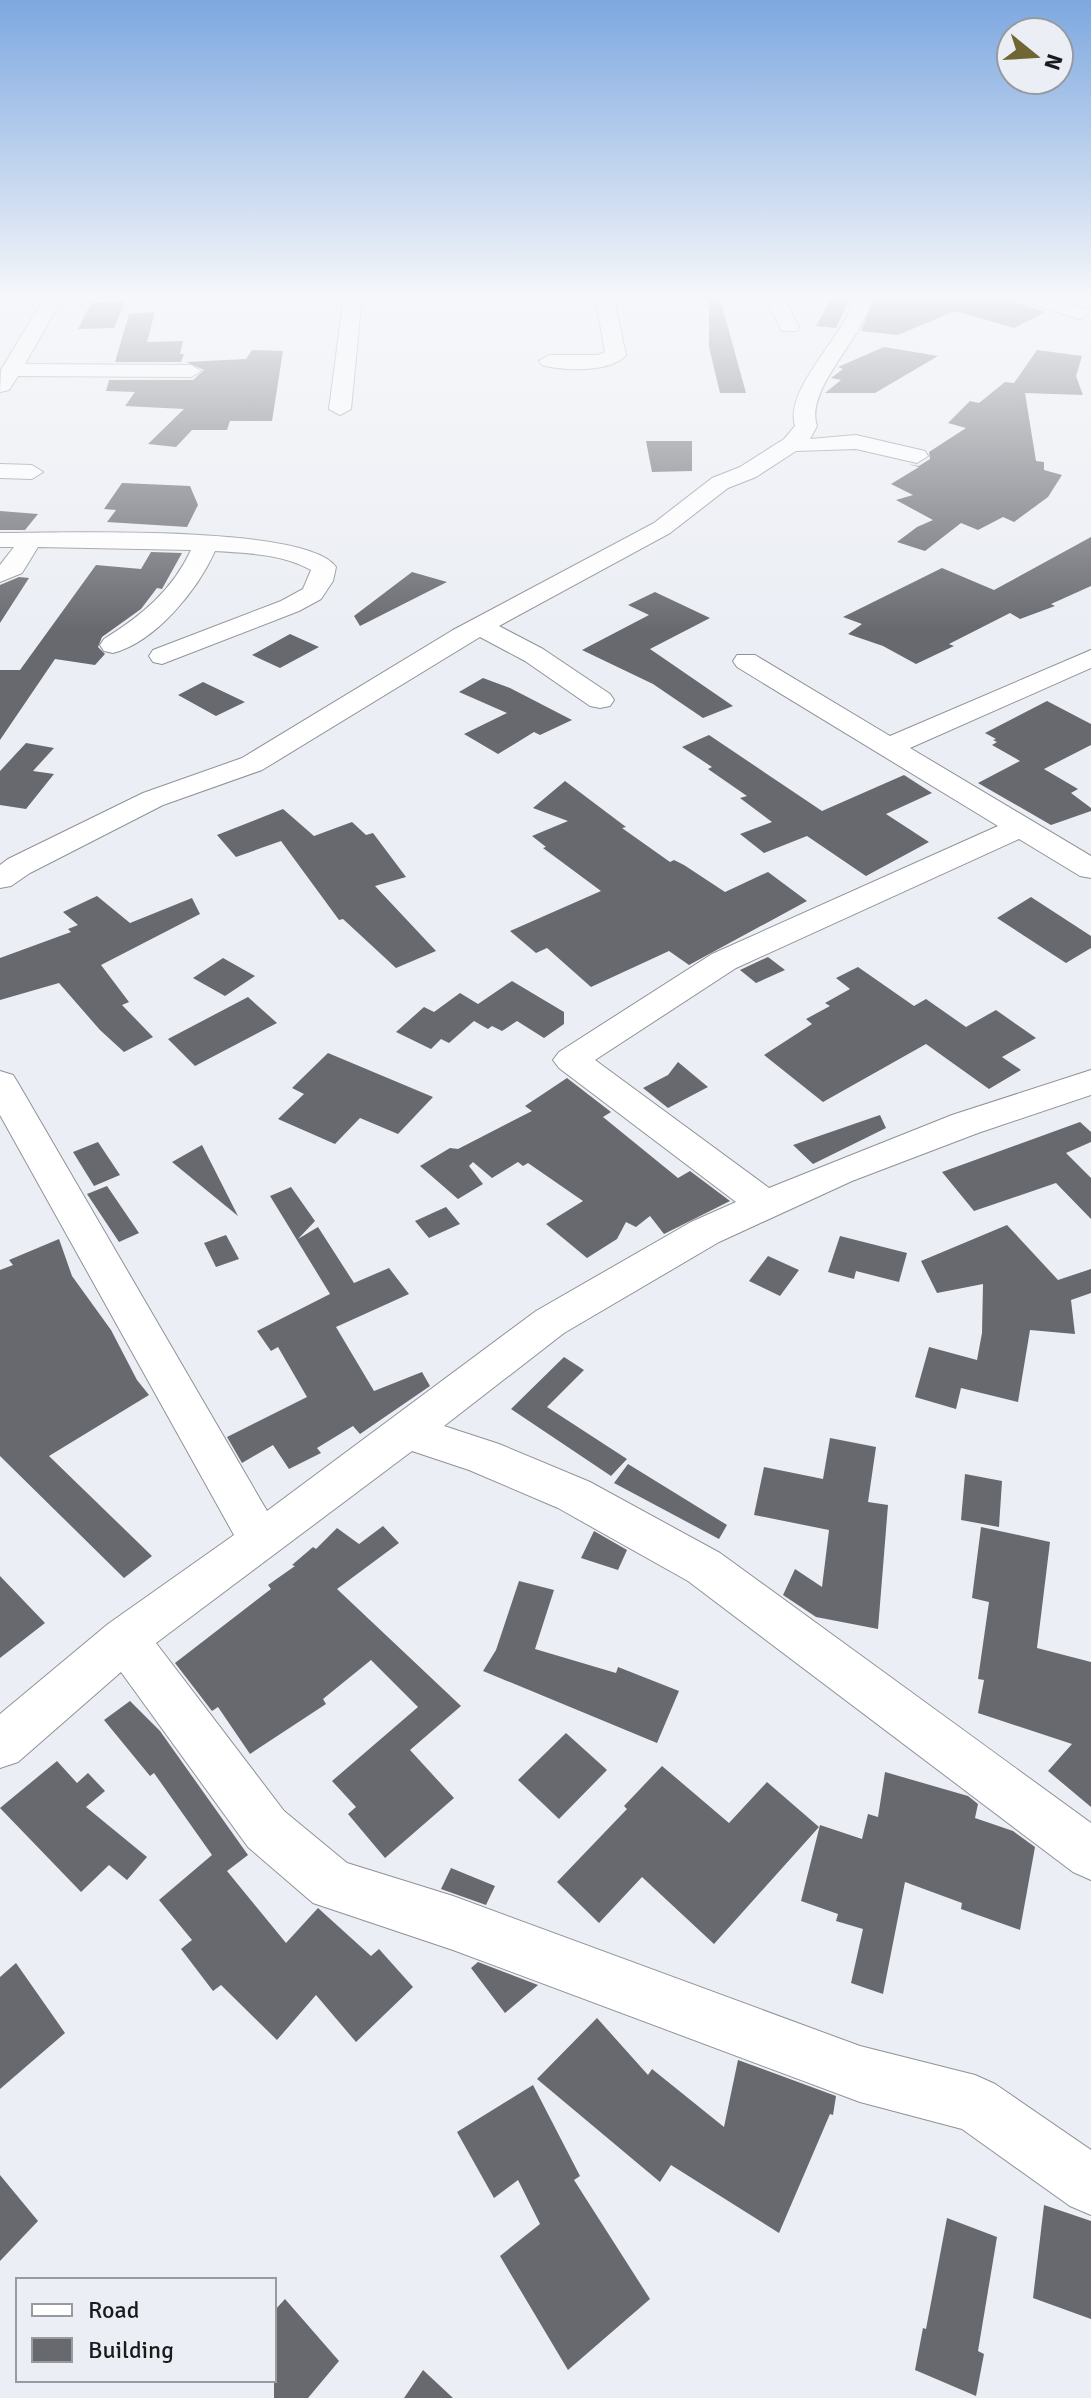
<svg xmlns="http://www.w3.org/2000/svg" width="1091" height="2398" font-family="Signika,sans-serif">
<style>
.building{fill:#67696f}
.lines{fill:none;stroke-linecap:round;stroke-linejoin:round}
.minor-casing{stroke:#8f9297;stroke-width:2}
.minor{fill:#fff;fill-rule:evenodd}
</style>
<rect width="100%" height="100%" fill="#ebeef4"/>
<path class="building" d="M709,295H719L746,393H720L709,347Z
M839,295H852L836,328L816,326L830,301H838Z
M876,295H1010L1014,302L1046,312L1014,328L955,311L898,335L861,331Z
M125,302L114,328L78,329L91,303Z
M155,312L147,342L183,341L180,354H184L181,362H115L129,314Z
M884,347L938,356L875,393H825L841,380L831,378L843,369L838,367Z
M252,350L283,351L272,421H230L227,430H192L176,447L148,444L184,409L125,406L135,392L106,391L109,380H193L204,370L186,362L246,359Z
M1037,350L1082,356L1076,376L1083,395L1025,393L1036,461L1044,462V470L1062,475L1048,497L1014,522L1003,517L978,530L961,523L925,551L897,542L917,527L933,520L896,500L913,495L891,484L919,467L908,464L919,466L930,459L929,452L966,428L948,423L970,401L979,403L1005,382L1014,383Z
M646,441H692V471L652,472Z
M122,483L190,486L198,505L187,527L107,522L116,510L104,509Z
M0,511L38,514L25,530H0Z
M1091,537V586L1051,604L1055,606L1020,619L1010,613L949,644L954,646L916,664L883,646L848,634L862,624L843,617L942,568L994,590Z
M151,552L182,553L162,589L157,588L141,609L102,637L98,647L105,654L95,665L55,659L0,740V670H20L96,565L141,569Z
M412,572L447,582L360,626L354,616Z
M19,577L29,578L0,623V585Z
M655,592L710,618L650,649L733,706L703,718L653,684L582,650L649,615L628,605Z
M290,634L319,647L280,668L252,655Z
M483,678L510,688L572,720L540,735L534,732L498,754L464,734L507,713L459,692Z
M203,682L245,702L216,716L178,695Z
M1047,701L1091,724V745L1044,769L1078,789L1071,793L1091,808V811L1051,825L978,783L1020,761L992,745L997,742L993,740L996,739L985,733Z
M709,735L822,811L904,775L932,793L886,814L929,842L866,876L807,836L764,853L740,834L772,822L740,798L747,796L708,769L712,767L682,747Z
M26,743L54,748L33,771L54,774L26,809L0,805V771Z
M565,781L626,827L622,828L670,862L674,860L684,865L725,892L768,872L807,901L689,965L669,951L591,987L547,948L536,953L510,931L601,891L543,848L546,847L532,836L568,821L533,808Z
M283,809L314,836L352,822L366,835L373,833L406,877L375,886L436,951L396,968L343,919L339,920L281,841L236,857L217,835Z
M97,896L130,923L192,898L200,914L101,965L129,1002L122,1005L153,1037L124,1052L100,1030L59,983L0,1000V958L71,932L68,929L78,925L63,912Z
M1031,897L1091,936V948L1066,963L997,918Z
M768,957L785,970L756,983L740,970Z
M223,958L255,976L225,996L193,978Z
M858,967L914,1006L926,999L966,1027L996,1010L1036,1038L1002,1057L1021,1070L989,1089L926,1044L823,1102L764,1055L812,1024L806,1019L830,1006L825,1003L850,989L836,978Z
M512,981L564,1012V1024L544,1038L517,1021L502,1031L492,1026L488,1029L474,1021L449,1043L441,1039L431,1049L396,1032L424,1007L434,1012L460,993L478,1004Z
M248,997L277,1023L195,1066L168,1039Z
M328,1053L433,1097L398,1134L360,1118L335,1144L278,1119L304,1094L292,1088Z
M678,1062L708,1087L668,1108L643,1088L668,1075Z
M567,1078L611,1112L603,1117L678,1178L690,1171L730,1201L664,1234L650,1216L636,1227L626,1222L617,1239L587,1258L546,1224L583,1201L528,1163L523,1166L518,1162L492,1178L473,1162L469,1166L483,1184L458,1199L420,1166L450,1148L458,1149L532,1111L525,1106Z
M880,1115L886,1128L813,1164L793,1145Z
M1080,1122L1091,1132V1142L1066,1153L1091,1178V1219L1056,1183L974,1211L942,1172Z
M98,1142L120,1175L94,1186L73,1152Z
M202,1145L238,1216L172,1162Z
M107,1186L139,1233L119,1242L87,1194Z
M291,1187L315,1221L298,1239L318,1227L354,1283L389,1268L409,1294L336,1327L374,1391L422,1372L430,1386L360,1434L353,1426L317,1448L321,1453L289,1469L273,1445L242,1463L227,1437L307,1397L278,1347L271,1351L257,1331L330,1294L270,1196Z
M446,1207L460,1224L429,1238L415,1221Z
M1007,1225L1058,1280L1091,1269V1293L1071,1300L1075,1334L1030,1330L1018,1402L961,1388L956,1409L915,1397L929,1347L977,1360L982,1333L983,1284L937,1293L921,1261Z
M226,1235L239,1259L216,1267L204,1243Z
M840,1236L907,1253L899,1282L856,1271L854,1279L828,1272Z
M59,1239L72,1276L111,1330L137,1380L149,1395L49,1456L152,1556L124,1578L0,1456V1270L13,1265L9,1260Z
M768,1256L799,1270L780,1296L749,1281Z
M564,1357L584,1370L547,1407L627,1459L611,1476L511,1409Z
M830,1438L876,1447L868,1502L888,1505L878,1629L816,1617L783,1595L795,1569L822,1587L829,1530L754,1515L764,1467L823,1479Z
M628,1464L727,1525L719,1539L614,1483Z
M965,1474L1002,1481L999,1527L961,1520Z
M383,1526L399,1543L337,1589L461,1706L410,1750L454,1798L385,1858L348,1814L356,1807L332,1781L418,1707L371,1660L323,1699L326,1704L250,1754L218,1707L212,1711L175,1663L271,1589L268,1585L295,1566L292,1565L313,1547L316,1549L337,1528L359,1544Z
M981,1527L1050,1542L1037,1648L1091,1662V1807L1048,1771L1072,1744L978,1713L984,1680L978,1679L989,1602L972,1598Z
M594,1531L627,1550L618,1570L581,1558Z
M0,1576L45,1623L0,1658Z
M519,1581L554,1590L535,1649L616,1673L618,1667L679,1691L657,1743L483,1671L496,1650Z
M130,1701L160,1731L248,1855L227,1871L286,1943L318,1908L371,1956L379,1949L413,1987L356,2042L316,1995L277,2040L221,1985L213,1991L181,1949L192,1940L159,1900L212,1855L154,1773L150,1776L104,1720Z
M566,1733L607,1770L559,1819L518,1780Z
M57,1761L77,1783L88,1773L105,1791L86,1807L147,1857L127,1880L109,1865L81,1892L0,1808Z
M662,1766L729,1823L767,1782L819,1827L714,1944L642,1877L599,1923L557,1882L627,1809L624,1806Z
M885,1772L968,1796L978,1804L975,1818L1013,1831L1035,1847L1020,1930L961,1909L962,1903L905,1882L883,1994L851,1983L863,1929L836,1921L838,1914L801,1901L820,1825L862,1839L868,1814L878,1817Z
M451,1868L495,1886L486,1905L441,1889Z
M478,1962L538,1985L505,2013L471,1968Z
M16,1963L65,2033L0,2089V1977Z
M597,2018L648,2075L652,2069L724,2127L738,2060L836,2096L833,2115L830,2114L779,2233L671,2165L660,2182L537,2079Z
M533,2085L580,2176L574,2180L650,2299L568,2370L500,2256L540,2224L518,2180L494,2198L457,2132Z
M0,2175L38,2221L0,2261Z
M1044,2205L1091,2221V2319L1033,2298Z
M947,2218L997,2237L978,2351L984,2354L976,2396L915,2370L923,2328L926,2329Z
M285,2299L339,2361L308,2398H274V2311Z
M423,2370L453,2398H404Z"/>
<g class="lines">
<g class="minor-casing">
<path id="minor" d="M46,295H64L25,364L191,365L201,371L191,377L18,376L9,390L0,392L1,370Z
M344,295H362L351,409L340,415L329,409Z
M595,295H613L626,355C610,373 564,371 542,365L539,361L549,355H598L605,352Z
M764,295H782L799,327L796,331H782Z
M855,295H873C869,332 804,388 817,426L810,439L856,435L925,451L928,456L917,463L856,449L796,451L756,477L728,488L670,533L499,626L543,649L610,694L614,700L610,706L600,708L590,706L525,661L480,637L262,770L163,805L30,873L11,886L0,888V865L8,859L143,793L242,758L453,630L654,523L712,478L740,467L784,439L795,426C783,388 850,331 855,295Z
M1013,295H1041L1086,309L1089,313L1079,319L1015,299Z
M0,464L32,465L43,472L32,479L0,478Z
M0,533C57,533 307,524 336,567L333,581L321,599L299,611L162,664L153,662L149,656L153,650L281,601L303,589L311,570C283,554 247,553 215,551C198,589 156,642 113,653L104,651L100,645L104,639C141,616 172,591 191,550L38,547L22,573L0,582V565L14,547H0Z
M1091,650V668L910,748L1091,856V878L1080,876L1019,839L736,968L595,1060L769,1188L952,1115L1091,1070V1095L978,1133L852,1181L719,1242L564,1333L444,1426L499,1444L590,1482L720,1553L1091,1823V1880L1073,1872L688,1581L558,1508L469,1470L412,1451L156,1643L284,1811L347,1863L453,1896L860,2046L975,2075L995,2084L1091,2150V2215L1070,2206L962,2129L860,2102L453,1950L313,1903L248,1847L121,1672L18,1762L0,1768V1714L108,1624L234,1535L0,1115V1071L13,1075L18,1083L267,1511L536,1311L691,1222L736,1202L559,1068L553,1060L559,1052L712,954L998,826L737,667L733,661L737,655H755L890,736Z"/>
</g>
<use href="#minor" class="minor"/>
</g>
<linearGradient id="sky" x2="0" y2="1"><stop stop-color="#7da8e0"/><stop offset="0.47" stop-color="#f6f7fa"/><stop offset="1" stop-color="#f6f7fa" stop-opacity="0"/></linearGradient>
<rect width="1091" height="631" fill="url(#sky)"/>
<rect x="16" y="2278" width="260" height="104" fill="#ebeef4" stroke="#979a9e" stroke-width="2"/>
<rect x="32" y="2304" width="40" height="12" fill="#ffffff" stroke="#979a9e" stroke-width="2"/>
<text x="88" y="2318" font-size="24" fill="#1a1b1d">Road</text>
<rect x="32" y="2338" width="40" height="24" fill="#67696f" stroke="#979a9e" stroke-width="2"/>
<text x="88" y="2358" font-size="24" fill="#1a1b1d">Building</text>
<g transform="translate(1035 56) rotate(108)"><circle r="38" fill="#ebeef4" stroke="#979a9e" stroke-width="2"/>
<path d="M0-6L14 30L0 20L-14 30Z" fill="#706633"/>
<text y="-12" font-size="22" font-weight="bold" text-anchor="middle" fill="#1a1b1d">N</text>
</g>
</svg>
